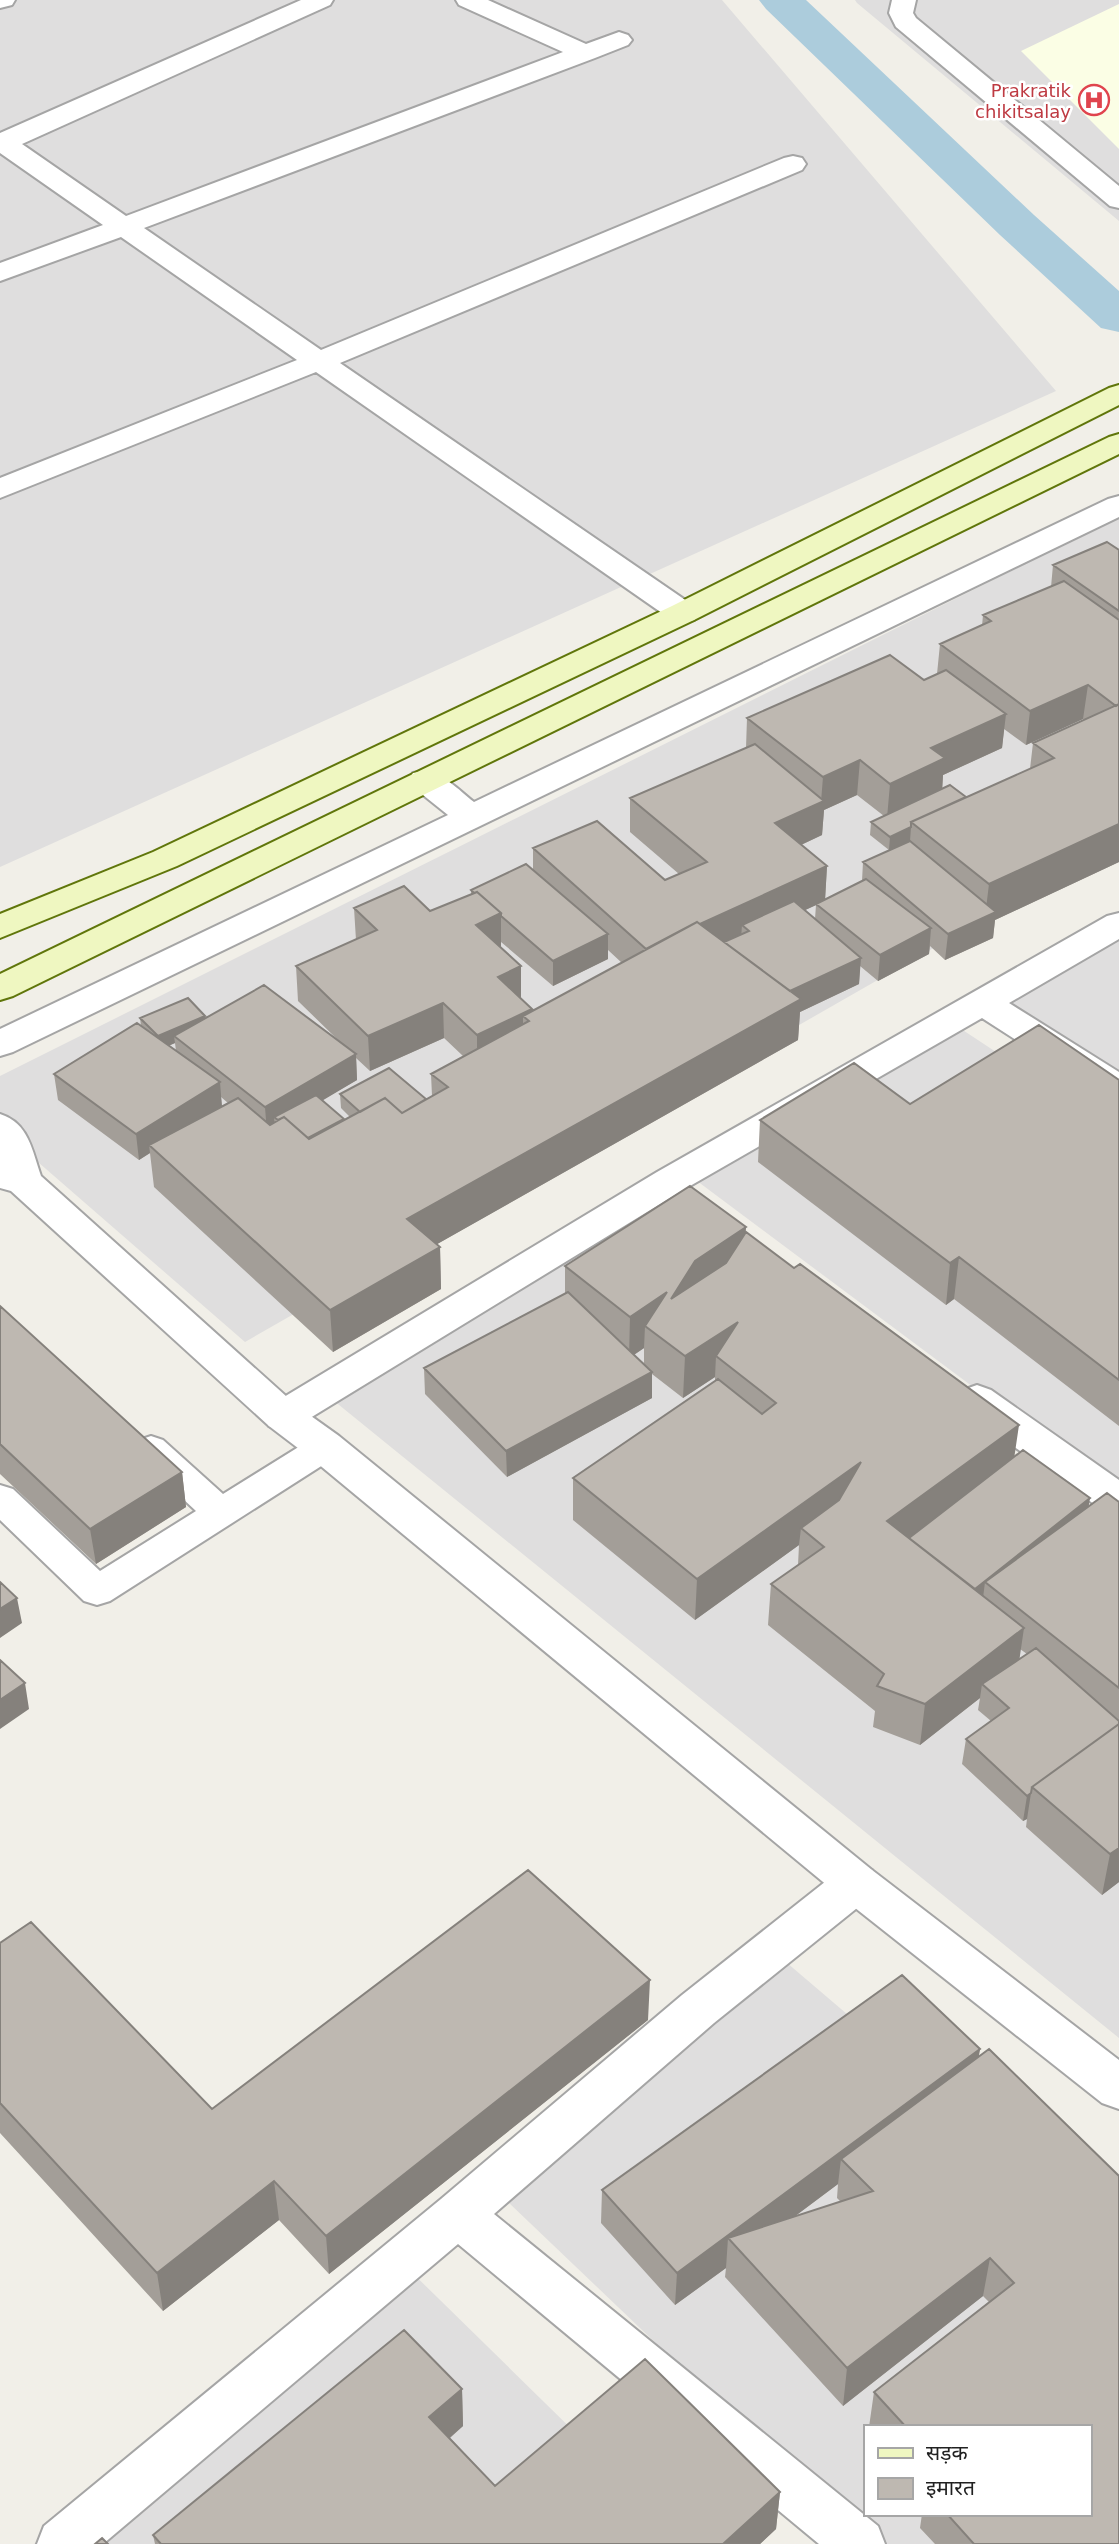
<svg xmlns="http://www.w3.org/2000/svg" width="1119" height="2544" font-family="'DejaVu Sans','Noto Sans Devanagari',sans-serif">
<style>
.residential{fill:#dfdede;fill-rule:evenodd}
.education{fill:#fbfee5}
.lines{fill:none;stroke-linecap:round;stroke-linejoin:round}
.canal{fill:#acccdc;fill-rule:evenodd}
.service-casing{stroke:#a5a5a5;stroke-width:4}
.minor-casing{stroke:#a5a5a5;stroke-width:4}
.tertiary-casing{stroke:#a5a5a5;stroke-width:4}
.secondary-casing{stroke:#60760b;stroke-width:4}
.service{fill:#fff;fill-rule:evenodd}
.minor{fill:#fff;fill-rule:evenodd}
.tertiary{fill:#fff;fill-rule:evenodd}
.secondary{fill:#eff7c1;fill-rule:evenodd}
.wall{fill:#a39e98;fill-rule:evenodd}
.shaded-wall{fill:#85817c}
.building{fill:#beb8b1;stroke:#85817c;stroke-width:2}
.labels{text-anchor:middle;dominant-baseline:central;stroke-width:5;stroke-linejoin:round;paint-order:stroke}
.far-health-label{font-size:18px;fill:#be3a42;stroke:#fff;text-anchor:end}
</style>
<rect width="100%" height="100%" fill="#f1efe8"/>
<path class="residential" d="M0,0H722L1056,391L0,867Z
M855,0H1119V221L857,3Z
M1119,517V842L245,1342L0,1129V1076Z
M1119,913V1078L984,990Z
M940,1015L1119,1133V1496L677,1166Z
M624,1196L1119,1559V2038L312,1383Z
M766,1945L1119,2246V2544H866L483,2178ZM865,2427H1089V2514H865Z
M390,2251L689,2544H34Z"/>
<path class="education" d="M1119,4V149L1021,51Z"/>
<g class="lines">
<path class="canal" d="M759,0H806L1034,215L1119,291V332L1101,328L1000,235L766,9Z"/>
<g class="service-casing">
<path id="service" d="M325,1434L337,1438L342,1447L337,1456L110,1601L97,1605L84,1601L0,1520V1485L13,1489L100,1571L196,1511L139,1458L134,1449L139,1440L151,1436L163,1440L223,1494L313,1438Z"/>
</g>
<g class="minor-casing">
<path id="minor" d="M0,0H15L12,5L0,8Z
M301,0H333L330,5L22,144L126,216L563,52L459,5L456,0H488L586,44L619,32L628,35L632,40L628,45L595,58L144,228L321,350L784,158L793,156L802,158L806,164L802,170L340,363L694,606L699,613L694,620L683,622L672,620L316,372L0,498V478L297,360L121,237L0,281V263L103,225L0,153V133Z
M892,0H916L913,13L916,18L1119,186V208L1110,206L896,27L889,13Z
M1119,496V517L13,1052L0,1056V1029L448,815L413,787L408,780L413,773C439,767 456,788 474,802L1108,499Z
M1119,913V939L1009,1003L1119,1072V1101L1106,1098L982,1018L683,1190L297,1426L283,1431L269,1426L263,1416L269,1406L657,1172L1107,916Z
M977,1385L991,1390L1119,1480V1516L1105,1512L963,1410L957,1400L963,1390Z
M856,1864L872,1870L879,1883L872,1896L714,2023L494,2214L878,2526L885,2544H819L458,2244L103,2544H37L44,2526L441,2199L682,1995L840,1870Z"/>
</g>
<g class="tertiary-casing">
<path id="tertiary" d="M0,1114C29,1123 32,1151 41,1176L297,1406L339,1436L872,1870L1119,2060V2109L1102,2103L840,1896L311,1458L269,1426L11,1191L0,1188Z"/>
</g>
<g class="secondary-casing">
<path id="secondary" d="M1119,385V405L694,620L177,866L0,938V914L153,852L672,606L1109,388Z
M1119,434V454L13,996L0,1000V974L1109,437Z"/>
</g>
<use href="#service" class="service"/>
<use href="#minor" class="minor"/>
<use href="#tertiary" class="tertiary"/>
<use href="#secondary" class="secondary"/>
</g>
<path class="wall" d="M1119,550V862L995,920L993,938L945,960L930,946L929,954L878,981L860,966L859,984L800,1012L798,1040L437,1244L440,1247L441,1289L333,1352L154,1187L150,1153L139,1160L58,1100L54,1074L141,1026L140,1018L205,1016V1019L339,1041L298,1001L296,966L356,940L354,908L430,911L471,894V890L533,870V848L665,880L679,874L630,832V798L746,748L747,718L924,680L937,674L940,644L982,626L983,615L1051,587L1053,565ZM1083,719L1084,720L1033,743L1030,769L966,797L942,789L943,775L1002,748L1004,729L1026,745ZM857,795L884,816L871,822L870,835L889,850L910,841L863,862L862,881L825,899L827,866L801,845L822,835L824,810ZM816,905L815,919L805,910ZM501,942L553,986L608,959V950L622,963L532,1011V1009L521,999V966L501,948ZM444,1038L463,1056L431,1074L432,1096L426,1099L340,1094L341,1108L350,1117L344,1120L322,1100L357,1080L356,1058L370,1071ZM175,1043L176,1051L168,1046ZM221,1097L228,1103L222,1106Z
M1119,1080V1426L954,1299L946,1305L758,1162L760,1120Z
M746,1232L1015,1457L1089,1506L1119,1502V1882L1102,1895L1026,1827L1027,1819L1023,1821L962,1764L966,1739L991,1721L978,1710L980,1698L920,1745L873,1727L875,1711L768,1625L771,1584L798,1565L799,1545L695,1620L573,1520V1478L715,1382V1377L683,1398L652,1374V1398L507,1477L425,1394L424,1368L565,1294V1266ZM644,1348V1363L634,1355ZM1020,1649L1027,1654L1019,1659Z
M0,1306L182,1472L186,1507L96,1564L0,1474Z
M0,1943L212,2109L648,2020L329,2274L279,2220L163,2311L0,2133Z
M902,1975L980,2049L978,2057L989,2049L1119,2176V2544H935L920,2528L922,2514H1089V2427H869L874,2392L989,2302L983,2296L843,2406L725,2277L726,2268L675,2305L601,2223L602,2190ZM838,2184L837,2198L841,2202L794,2217Z
M462,2389L463,2426L450,2438L495,2486L780,2492L776,2529L760,2544H155L153,2535Z"/>
<path class="shaded-wall" d="M1088,685L1083,719L1026,745L1030,711Z
M1006,714L1002,748L943,775L942,793L887,818L890,784L931,748Z
M860,760L857,795L824,810L822,835L773,858L775,823L821,802L823,777Z
M1119,824V862L995,920L993,938L945,960L948,934L985,917L989,884Z
M911,827L910,841L889,850L890,837Z
M827,866L825,901L748,936L749,931L742,925L741,939L645,984L646,949Z
M501,913V948L476,925Z
M931,928L929,954L878,981L880,955Z
M608,934V959L553,986V961Z
M861,958L859,984L800,1012L798,1040L409,1260L407,1219L778,997Z
M521,966V1001L498,977Z
M443,1003L444,1038L370,1071L368,1036Z
M532,1009V1044L529,1021L523,1016V1048L477,1070V1035Z
M205,1016L206,1030L174,1036L175,1043L159,1050L158,1036Z
M356,1054L357,1080L283,1124L274,1117L275,1129L267,1133L265,1107Z
M220,1082L222,1108L149,1145L150,1153L139,1160L136,1134Z
M746,1227L744,1269L671,1299L695,1261Z
M440,1247L441,1289L333,1352L330,1310Z
M959,1257L954,1299L946,1305L950,1263Z
M667,1292L645,1326L644,1348L629,1358L630,1317Z
M738,1322L716,1356L715,1377L683,1398L685,1356Z
M652,1372V1398L507,1477L506,1451Z
M1019,1425L1013,1466L911,1542L887,1521Z
M861,1462L857,1503L801,1528L799,1545L695,1620L697,1579Z
M182,1472L186,1507L96,1564L90,1529Z
M1090,1498L1086,1523L985,1582L982,1606L975,1589Z
M17,1598L22,1623L0,1638V1609Z
M1024,1628L1018,1669L982,1684L980,1698L920,1745L925,1704Z
M25,1683L29,1709L0,1729V1700Z
M1031,1793L1027,1819L1023,1821L1027,1796Z
M1119,1848V1882L1102,1895L1110,1854Z
M650,1980L648,2020L329,2274L326,2236Z
M980,2049L975,2082L841,2159L838,2184L743,2255L728,2238L726,2268L675,2305L677,2273Z
M274,2181L279,2220L163,2311L157,2273Z
M990,2258L983,2296L843,2406L847,2368Z
M462,2389L463,2426L431,2454L429,2417Z
M780,2492L776,2529L760,2544H723Z"/>
<path class="building" d="M1107,542L1119,550V611L1053,565Z
M1064,581L1119,620V704L1116,706L1088,685L1030,711L940,644L991,621L983,615Z
M890,655L924,680L946,670L1006,714L931,748L945,758L890,784L860,760L823,777L747,718Z
M1119,704V824L989,884L911,822L1054,758L1033,743Z
M755,744L824,801L775,823L827,866L700,924L697,922L646,949L533,848L597,821L665,880L707,862L630,798Z
M950,785L966,797L911,822V827L890,837L871,822Z
M910,841L996,912L948,934L863,862Z
M526,864L608,934L553,961L501,916V913L477,892L474,893L471,890Z
M866,879L931,928L880,955L816,904Z
M404,886L430,911L477,892L501,913L476,925L521,966L498,977L532,1009L477,1035L443,1003L368,1036L296,966L377,930L354,908Z
M794,901L861,958L790,991L724,942L749,931L742,925Z
M697,922L801,999L407,1219L440,1247L330,1310L149,1145L238,1098L270,1125L284,1117L309,1139L385,1098L402,1113L448,1087L431,1074L529,1021L523,1016Z
M264,985L356,1054L265,1107L174,1036Z
M188,998L205,1016L158,1036L140,1018Z
M137,1023L220,1082L136,1134L54,1074Z
M1039,1025L1119,1080V1380L959,1257L950,1263L760,1120L854,1063L910,1104Z
M389,1068L426,1099L402,1113L385,1098L360,1112L340,1094Z
M316,1095L344,1119L308,1138L284,1117L278,1120L274,1117Z
M690,1186L746,1227L695,1261L671,1299L726,1263L746,1232L794,1268L800,1264L1019,1425L887,1521L1024,1628L925,1704L877,1686L884,1674L771,1584L824,1547L801,1528L839,1500L861,1462L697,1579L573,1478L718,1379L762,1414L776,1403L716,1356L738,1322L685,1356L645,1326L667,1292L630,1317L565,1266Z
M568,1292L652,1372L506,1451L424,1368Z
M0,1306L182,1472L90,1529L0,1444Z
M1023,1450L1090,1498L975,1589L909,1538Z
M1107,1493L1119,1502V1688L985,1582Z
M0,1582L17,1598L0,1609Z
M1036,1648L1119,1721V1724L1032,1787L1031,1793L1027,1796L966,1739L1009,1708L982,1684Z
M0,1660L25,1683L0,1700Z
M1119,1724V1848L1110,1854L1032,1787Z
M528,1870L650,1980L326,2236L274,2181L157,2273L0,2103V1943L31,1922L212,2109Z
M902,1975L980,2049L677,2273L602,2190Z
M989,2049L1119,2176V2544H974L947,2514H1089V2427H906L874,2392L1014,2283L990,2258L847,2368L728,2238L873,2191L841,2159Z
M404,2330L462,2389L429,2417L495,2486L645,2359L780,2492L723,2544H161L153,2535Z
M102,2538L108,2544H95Z"/>
<defs>
<g id="hospital-ring" transform="scale(1.575)"><circle r="9.5" fill="#fff" stroke="#e0444e" stroke-width="1.5"/><path d="M-5-5h3v3.5h4V-5h3V5h-3V1.5h-4V5h-3Z" fill="#e0444e"/></g>
</defs>
<g fill-rule="evenodd">
<use href="#hospital-ring" x="1094" y="100"/>
</g>
<g class="labels">
<g class="far-health-label">
<text x="1071" y="90">Prakratik<tspan x="1071" dy="21">chikitsalay</tspan></text>
</g>
</g>
<rect x="864" y="2425" width="228" height="91" fill="#ffffff" stroke="#a6a6a6" stroke-width="2"/>
<rect x="878" y="2448" width="35" height="10" fill="#eff7c1" stroke="#a6a6a6" stroke-width="2"/>
<text x="926" y="2460" font-size="21" fill="#212121">सड़क</text>
<rect x="878" y="2478" width="35" height="21" fill="#beb8b1" stroke="#a6a6a6" stroke-width="2"/>
<text x="926" y="2495" font-size="21" fill="#212121">इमारत</text>
</svg>
